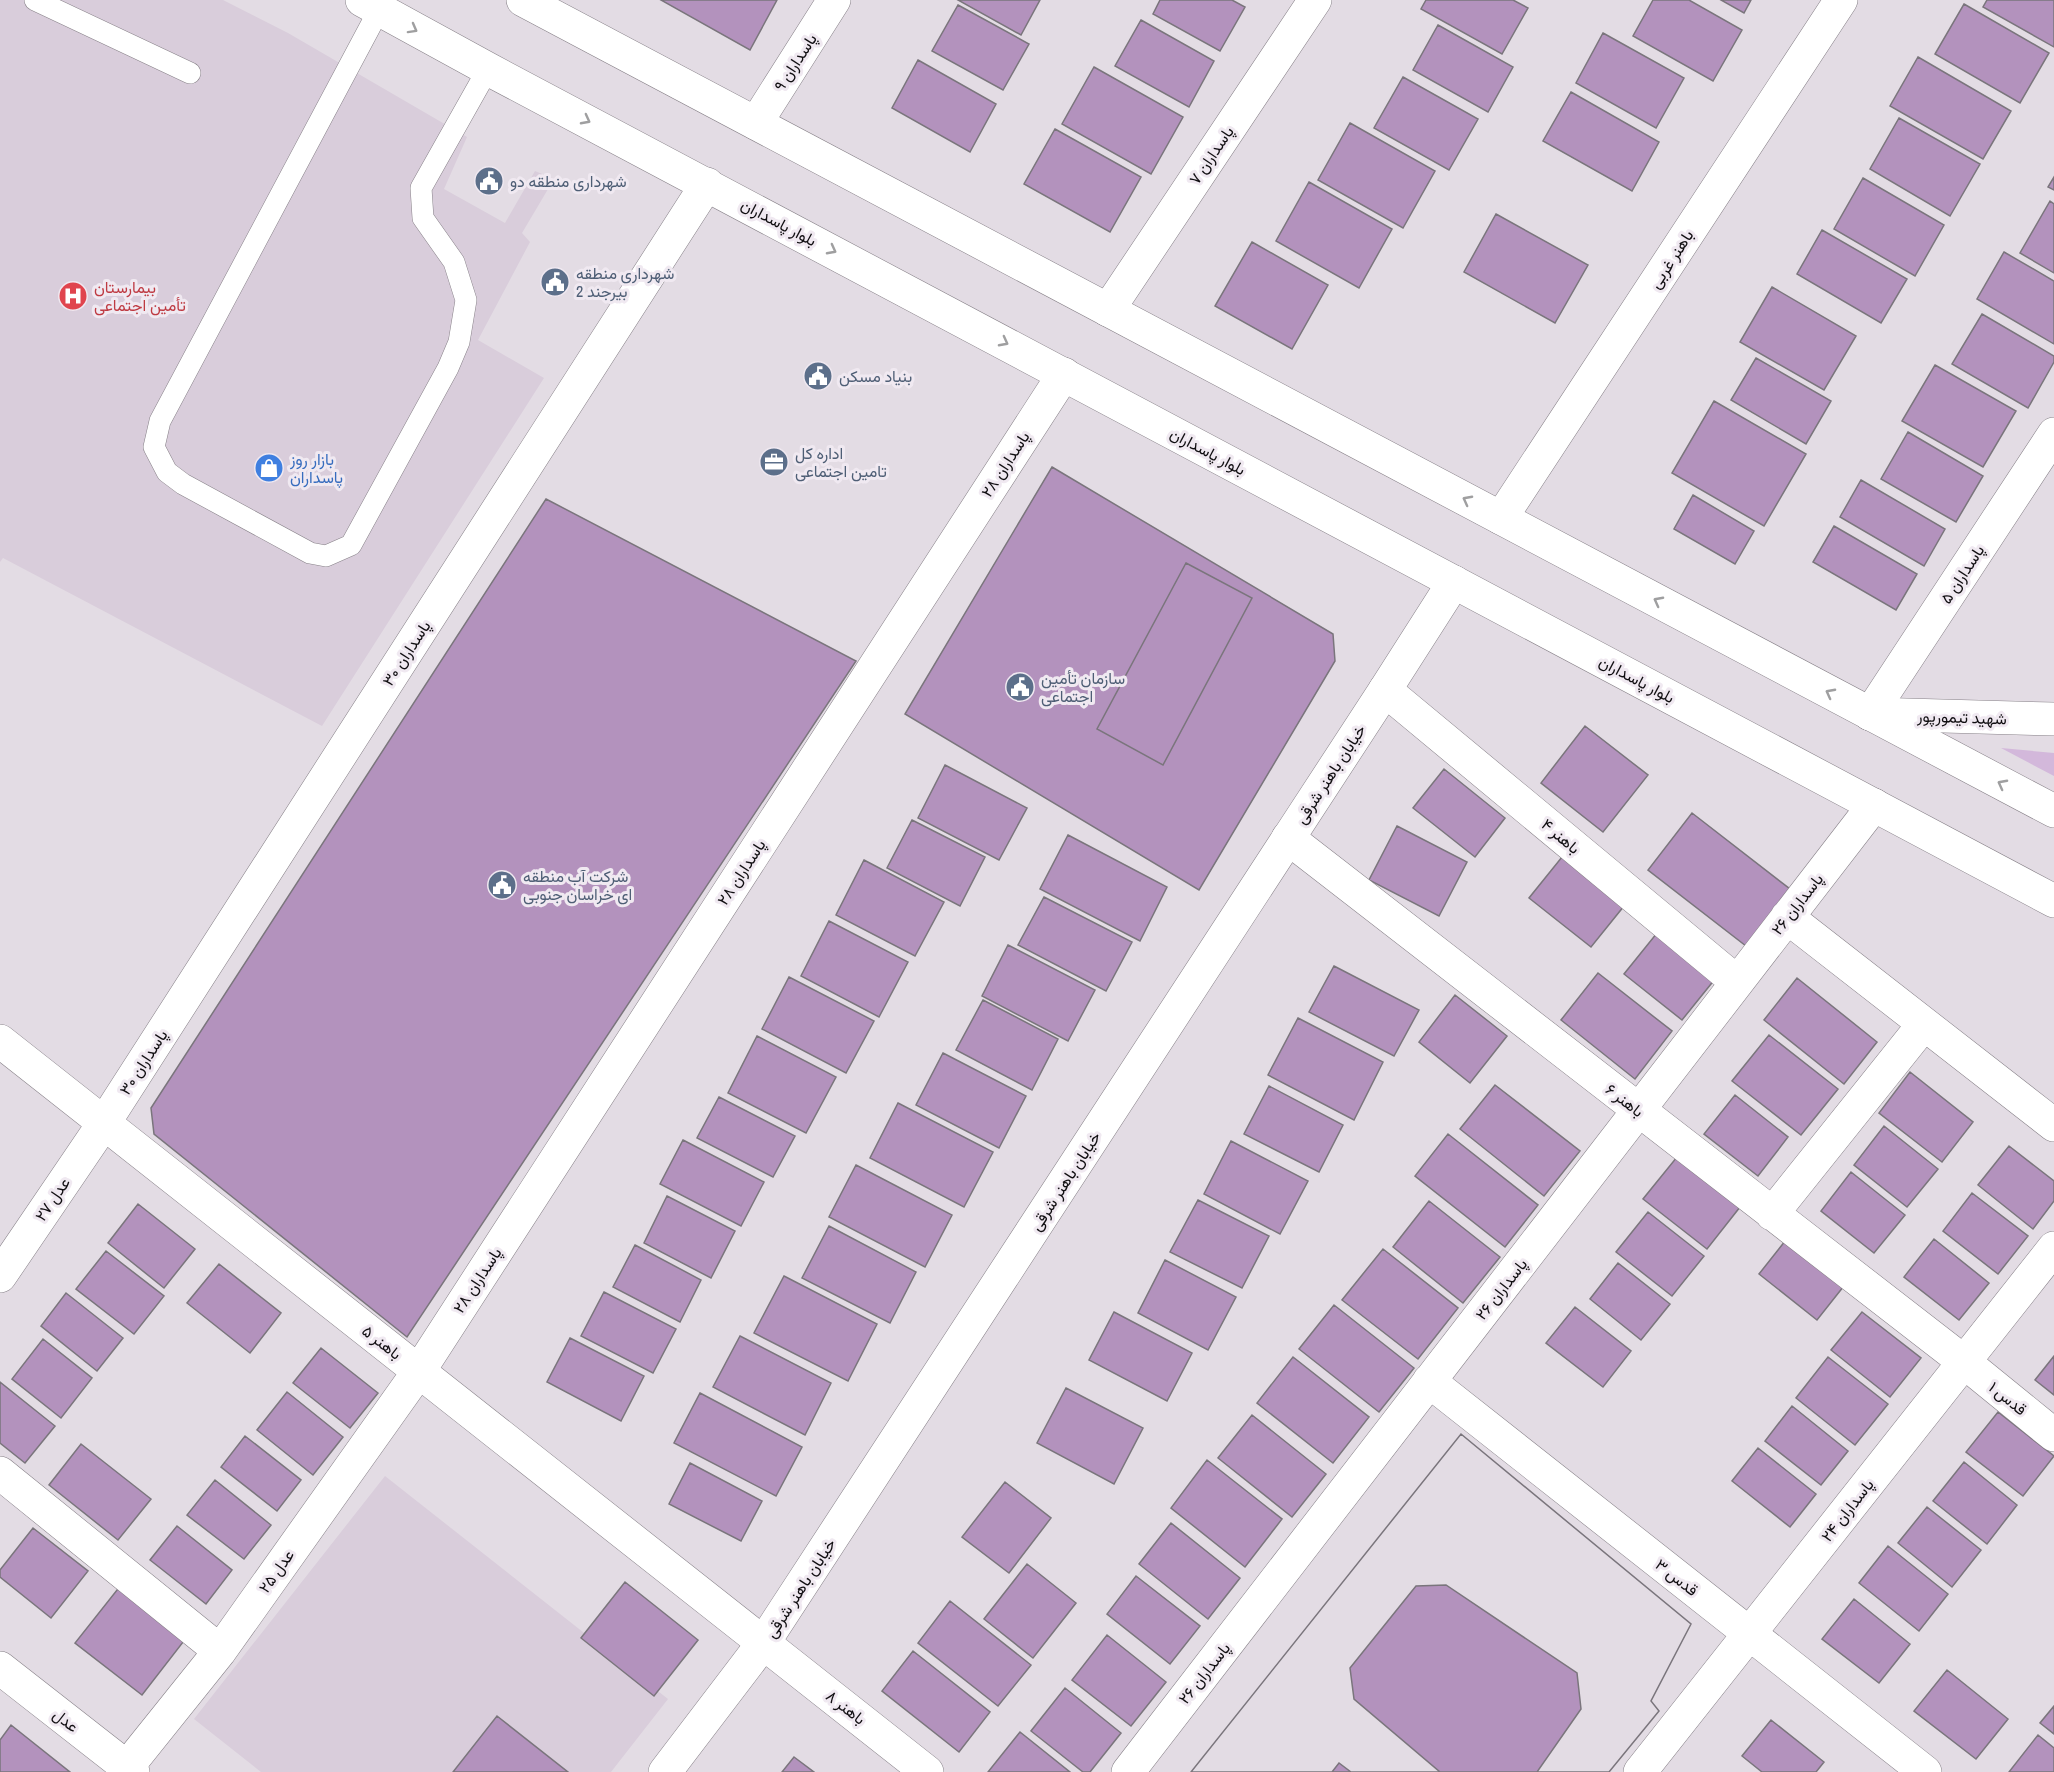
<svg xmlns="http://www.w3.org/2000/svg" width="2054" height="1772" font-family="'Archivo Narrow',Vazirmatn,sans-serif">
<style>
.built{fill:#d9cddb}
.green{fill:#d3b8db}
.building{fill:#b392bd;stroke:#7a757c;stroke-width:1.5;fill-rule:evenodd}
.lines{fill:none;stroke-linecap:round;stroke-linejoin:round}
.lane-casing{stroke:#878188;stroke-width:22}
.street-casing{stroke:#878188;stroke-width:34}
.secondary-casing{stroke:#878188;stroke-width:34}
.primary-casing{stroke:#878188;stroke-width:34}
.lane{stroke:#fff;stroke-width:21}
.street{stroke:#fff;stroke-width:33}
.secondary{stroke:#fff;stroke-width:33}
.primary{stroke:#fff;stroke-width:33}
.oneway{stroke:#9f9fa0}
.labels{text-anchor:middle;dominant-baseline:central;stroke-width:6;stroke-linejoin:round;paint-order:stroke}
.street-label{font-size:16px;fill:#100e11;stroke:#f0e9f1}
.service-label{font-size:16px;fill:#4e5e75;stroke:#f0e9f1;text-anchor:start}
.health-label{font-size:16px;fill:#be3a42;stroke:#f0e9f1;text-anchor:start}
.shop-label{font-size:16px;fill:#366cbe;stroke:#f0e9f1;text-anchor:start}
</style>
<rect width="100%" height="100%" fill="#e3dce4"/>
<path class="built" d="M0,0H223L288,33L467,137L444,189L505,223L535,171L554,179L522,233L530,242L478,340L544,378L322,726L3,558L0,562Z
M385,1476L668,1699L611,1772H261L194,1719Z"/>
<path class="green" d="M2001,748L2054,753V776Z"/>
<path class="building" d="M661,0H777L750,50Z
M958,0H1040L1021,35Z
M1160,0H1232L1245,7L1220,51L1153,14Z
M1426,0H1513L1528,8L1502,54L1421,9Z
M1653,0H1689L1742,30L1713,81L1633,36Z
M1721,0H1751L1744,13Z
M1987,0H2054V47L1983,7Z
M1964,4L2049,53L2020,103L1935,54Z
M958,5L1029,44L1003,90L932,51Z
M1141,20L1214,61L1189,107L1115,66Z
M1438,25L1513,67L1488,112L1413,70Z
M1603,33L1684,78L1656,128L1576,83Z
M1918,57L2011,111L1983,159L1890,106Z
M918,60L996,104L970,152L892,108Z
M1094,67L1183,117L1151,174L1062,124Z
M1403,77L1478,119L1449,170L1374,128Z
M1571,92L1659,142L1632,191L1543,141Z
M1899,118L1980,164L1950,216L1870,169Z
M1350,123L1435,171L1403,228L1318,180Z
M1055,129L1141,177L1110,232L1024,184Z
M2054,177V190L2048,187Z
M1863,178L1944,225L1915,276L1834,229Z
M1309,182L1392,229L1359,288L1276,241Z
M2050,201L2054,204V273L2020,253Z
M1496,214L1588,265L1555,323L1464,272Z
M1822,230L1907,279L1881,323L1797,274Z
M1252,242L1328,285L1292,349L1215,306Z
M2004,252L2054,281V344L1977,299Z
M1772,287L1856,336L1824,390L1740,342Z
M1982,314L2054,356V362L2028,408L1952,364Z
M1756,358L1831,401L1806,444L1731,400Z
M1935,365L2016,411L1983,467L1902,421Z
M1714,401L1806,454L1764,526L1672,473Z
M1908,432L1983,476L1956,522L1881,479Z
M1052,467L1333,634L1335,661L1199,890L905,714ZM1186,563L1252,598L1163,765L1097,729Z
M1861,480L1945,529L1924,566L1840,517Z
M1693,495L1754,531L1735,564L1674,529Z
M546,499L856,661L407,1337L154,1134L151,1108Z
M1834,526L1917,574L1896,610L1813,562Z
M1186,563L1252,598L1163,765L1097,729Z
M1585,726L1648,775L1603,832L1541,783Z
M945,765L1027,808L999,860L918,818Z
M1444,769L1505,818L1475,857L1413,808Z
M1692,813L1790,889L1746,946L1648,870Z
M912,820L985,857L960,906L887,868Z
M1397,826L1467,862L1439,916L1369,880Z
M1068,835L1167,887L1140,941L1040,889Z
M1562,857L1624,906L1591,947L1529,898Z
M864,860L944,902L915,956L836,915Z
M1044,897L1132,942L1106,991L1018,945Z
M829,921L908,962L879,1017L801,976Z
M1657,933L1715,979L1682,1020L1624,974Z
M1008,945L1095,990L1068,1041L982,996Z
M1334,966L1419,1010L1394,1056L1309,1012Z
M1598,973L1672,1031L1635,1079L1561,1020Z
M789,977L874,1021L846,1073L762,1029Z
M1797,978L1877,1042L1844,1084L1764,1020Z
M1455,995L1507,1036L1470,1083L1419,1042Z
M983,1000L1058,1039L1032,1090L956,1050Z
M1298,1018L1383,1062L1354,1120L1268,1075Z
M1769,1035L1838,1089L1801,1135L1732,1081Z
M757,1036L836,1077L806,1133L728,1093Z
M943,1053L1026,1096L999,1148L916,1105Z
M1910,1072L1973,1122L1942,1162L1879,1113Z
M1495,1085L1580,1151L1544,1196L1460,1129Z
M1269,1086L1343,1125L1319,1172L1244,1134Z
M1735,1095L1788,1137L1758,1176L1704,1134Z
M719,1097L795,1136L773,1177L697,1138Z
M898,1103L993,1152L964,1207L870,1158Z
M1884,1126L1938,1169L1907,1207L1854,1165Z
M1448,1134L1538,1205L1505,1247L1415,1176Z
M683,1140L764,1182L741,1226L660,1184Z
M1231,1141L1308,1181L1280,1234L1204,1194Z
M2009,1146L2054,1181V1201L2033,1229L1978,1185Z
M1677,1157L1740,1207L1707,1249L1643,1199Z
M856,1165L952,1215L925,1267L829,1217Z
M1851,1172L1905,1215L1874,1253L1821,1211Z
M1972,1193L2028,1236L1998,1274L1943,1231Z
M667,1196L735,1231L711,1278L644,1243Z
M1198,1200L1269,1236L1242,1288L1170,1252Z
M1429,1201L1500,1257L1463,1303L1393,1247Z
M138,1204L195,1249L164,1288L108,1243Z
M1648,1212L1704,1256L1672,1296L1616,1252Z
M829,1226L916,1272L890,1323L802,1278Z
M1793,1231L1851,1277L1817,1320L1759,1274Z
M1934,1239L1989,1283L1959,1320L1904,1277Z
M635,1245L701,1280L680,1322L613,1287Z
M1383,1249L1458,1308L1418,1359L1342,1300Z
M106,1251L164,1296L134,1334L76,1289Z
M1165,1260L1236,1297L1208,1350L1138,1313Z
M1618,1263L1670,1304L1641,1340L1590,1299Z
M219,1264L281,1313L250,1353L187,1303Z
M784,1276L877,1324L848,1381L754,1333Z
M604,1292L676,1329L653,1373L581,1336Z
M66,1293L123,1338L97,1371L41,1326Z
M1334,1305L1414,1368L1379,1412L1299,1349Z
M1575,1307L1631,1351L1603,1387L1546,1343Z
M1114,1312L1192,1353L1167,1401L1089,1360Z
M1862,1312L1921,1358L1890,1397L1831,1350Z
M740,1336L831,1383L805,1435L713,1387Z
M570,1338L644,1376L621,1421L547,1382Z
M43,1339L92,1378L61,1418L12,1379Z
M321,1348L378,1393L350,1428L293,1383Z
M2054,1356V1395L2035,1380Z
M1293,1357L1369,1417L1333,1463L1257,1403Z
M1828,1357L1888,1404L1855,1445L1796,1398Z
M0,1382L55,1426L25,1463L0,1443Z
M1066,1388L1143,1428L1114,1484L1037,1443Z
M287,1392L343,1437L313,1475L257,1430Z
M700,1393L802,1447L776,1496L674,1443Z
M1792,1406L1848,1451L1821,1485L1765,1441Z
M1998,1412L2054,1456L2023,1496L1966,1452Z
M1252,1415L1326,1474L1292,1517L1218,1458Z
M1461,1434L1691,1624L1651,1701L1659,1711L1609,1772H1537L1581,1709L1577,1673L1446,1585L1416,1586L1350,1668L1354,1699L1440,1772H1351L1339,1763L1332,1772H1191Z
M1461,1434L1691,1624L1651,1701L1659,1711L1609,1772H1191Z
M245,1436L301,1480L277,1511L221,1467Z
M81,1444L151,1499L118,1540L49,1485Z
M1758,1448L1816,1494L1790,1527L1732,1481Z
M1207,1460L1282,1519L1245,1567L1171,1508Z
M1964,1462L2017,1505L1987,1544L1933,1501Z
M690,1463L762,1501L741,1541L669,1504Z
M215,1480L271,1525L244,1559L187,1515Z
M1005,1482L1051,1518L1009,1573L962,1537Z
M1927,1507L1981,1550L1952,1587L1898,1543Z
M1171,1523L1240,1578L1208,1619L1139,1564Z
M177,1526L232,1570L206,1604L150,1560Z
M33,1528L88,1571L51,1618L0,1577V1570Z
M1888,1546L1948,1594L1919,1631L1859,1583Z
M1027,1564L1076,1603L1033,1658L984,1619Z
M1136,1576L1200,1626L1170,1664L1107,1614Z
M625,1582L698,1640L654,1696L581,1638Z
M121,1585L187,1637L142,1695L75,1643Z
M1854,1599L1910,1644L1879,1683L1822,1639Z
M950,1601L1031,1665L998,1706L918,1643Z
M1107,1635L1166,1682L1131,1726L1072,1680Z
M913,1651L990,1712L959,1752L882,1691Z
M1947,1670L2008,1719L1976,1759L1914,1711Z
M1065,1688L1121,1733L1090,1772H1083L1031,1731Z
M2054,1706V1734L2040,1723Z
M497,1716L568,1772H453Z
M1771,1720L1824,1762L1816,1772H1762L1742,1756Z
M11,1725L70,1772H0V1740Z
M1020,1732L1070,1772H988Z
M2038,1735L2054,1748V1772H2009Z
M794,1757L814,1772H782Z"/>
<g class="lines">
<g class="lane-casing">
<path id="lane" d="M35,0L190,73
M379,10L160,421L154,447L167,472L183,484L310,553L326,556L351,545L448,368L459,342L466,300L454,262L423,218L421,188L488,69"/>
</g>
<g class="street-casing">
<path id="street" d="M756,123L834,0
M1108,310L1315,0
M1385,690L1737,982
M1870,714L2054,434
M1288,838L1963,1361L2054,1435
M1787,917L2054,1125
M0,1041L927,1772
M1772,1214L1924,1024
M0,1276L104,1123L707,184
M1429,1381L1925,1772
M0,1473L220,1651
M123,1772L220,1651L419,1371L1064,374
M1128,1772L1874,805
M1640,1772L2054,1248"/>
</g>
<g class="secondary-casing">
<path id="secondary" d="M1501,518L1841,0
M1870,714L2054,719
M0,1668L133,1772
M665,1772L764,1642L1385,690L1454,582"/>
</g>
<g class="primary-casing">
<path id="primary" d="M362,0L488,69L2054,901
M523,0L2054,811"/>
</g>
<use href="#lane" class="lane"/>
<use href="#street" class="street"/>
<use href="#secondary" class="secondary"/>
<use href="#primary" class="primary"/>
</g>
<defs><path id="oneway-chevron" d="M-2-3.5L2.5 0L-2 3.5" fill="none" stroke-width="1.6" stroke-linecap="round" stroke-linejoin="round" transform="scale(1.5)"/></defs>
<g class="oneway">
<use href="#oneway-chevron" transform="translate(413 29) rotate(29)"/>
<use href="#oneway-chevron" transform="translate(586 120) rotate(28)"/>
<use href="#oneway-chevron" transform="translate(832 250) rotate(28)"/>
<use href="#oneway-chevron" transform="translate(1004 342) rotate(28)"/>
<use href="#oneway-chevron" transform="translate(1467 500) rotate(-152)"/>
<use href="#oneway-chevron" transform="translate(1658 601) rotate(-152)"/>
<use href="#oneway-chevron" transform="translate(1830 693) rotate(-152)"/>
<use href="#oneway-chevron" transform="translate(2002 784) rotate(-152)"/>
</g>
<defs>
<g id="civic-disc" transform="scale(1.5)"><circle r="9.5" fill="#5c6f8a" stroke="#f0e9f1"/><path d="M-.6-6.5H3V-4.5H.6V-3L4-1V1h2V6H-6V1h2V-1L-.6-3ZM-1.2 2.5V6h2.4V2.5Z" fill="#fff"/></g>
<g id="hospital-disc" transform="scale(1.5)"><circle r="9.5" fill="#e0444e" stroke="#f0e9f1"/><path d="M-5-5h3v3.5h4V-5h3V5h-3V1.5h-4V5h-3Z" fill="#fff"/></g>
<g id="office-disc" transform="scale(1.5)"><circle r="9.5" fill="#5c6f8a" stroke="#f0e9f1"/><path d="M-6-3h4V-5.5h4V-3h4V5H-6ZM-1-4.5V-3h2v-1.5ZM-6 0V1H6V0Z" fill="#fff"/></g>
<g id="shop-disc" transform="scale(1.5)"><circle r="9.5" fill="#3f7fe0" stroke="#f0e9f1"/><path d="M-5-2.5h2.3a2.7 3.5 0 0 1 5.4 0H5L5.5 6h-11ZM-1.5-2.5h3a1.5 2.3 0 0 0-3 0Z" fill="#fff"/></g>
</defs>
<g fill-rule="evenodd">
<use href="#civic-disc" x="489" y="181"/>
<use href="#civic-disc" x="555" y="282"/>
<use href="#hospital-disc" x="73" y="296"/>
<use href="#civic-disc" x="818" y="376"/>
<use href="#office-disc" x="774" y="462"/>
<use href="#shop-disc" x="269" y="468"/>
<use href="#civic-disc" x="1020" y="687"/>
<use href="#civic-disc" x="502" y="885"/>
</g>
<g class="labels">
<g class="street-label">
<text transform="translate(795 62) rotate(-57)">پاسداران ۹</text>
<text transform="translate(1211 155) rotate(-56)">پاسداران ۷</text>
<text transform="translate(779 222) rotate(28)">بلوار پاسداران</text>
<text transform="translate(1671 259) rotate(-57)">باهنر غربی</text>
<text transform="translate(1208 451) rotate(28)">بلوار پاسداران</text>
<text transform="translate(1005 464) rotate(-57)">پاسداران ۲۸</text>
<text transform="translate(1962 574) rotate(-57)">پاسداران ۵</text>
<text transform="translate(406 653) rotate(-57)">پاسداران ۳۰</text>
<text transform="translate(1637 679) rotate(28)">بلوار پاسداران</text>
<text transform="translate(1962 717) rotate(2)">شهید تیمورپور</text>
<text transform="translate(1330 774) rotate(-57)">خیابان باهنر شرقی</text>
<text transform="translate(1561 836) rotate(40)">باهنر ۴</text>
<text transform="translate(741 872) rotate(-57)">پاسداران ۲۸</text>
<text transform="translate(1797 904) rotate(-52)">پاسداران ۲۶</text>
<text transform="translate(143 1062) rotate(-57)">پاسداران ۳۰</text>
<text transform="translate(1625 1100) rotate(38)">باهنر ۶</text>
<text transform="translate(1065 1181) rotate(-57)">خیابان باهنر شرقی</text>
<text transform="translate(52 1199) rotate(-56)">عدل ۲۷</text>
<text transform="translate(477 1280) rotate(-57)">پاسداران ۲۸</text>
<text transform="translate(1501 1289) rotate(-52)">پاسداران ۲۶</text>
<text transform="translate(382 1342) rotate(38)">باهنر ۵</text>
<text transform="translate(2008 1398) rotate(39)">قدس ۱</text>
<text transform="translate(1847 1510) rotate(-52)">پاسداران ۲۴</text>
<text transform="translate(276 1571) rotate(-55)">عدل ۲۵</text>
<text transform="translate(1677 1577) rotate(38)">قدس ۳</text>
<text transform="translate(800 1588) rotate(-57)">خیابان باهنر شرقی</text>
<text transform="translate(1204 1673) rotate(-52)">پاسداران ۲۶</text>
<text transform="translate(846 1707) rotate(38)">باهنر ۸</text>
<text transform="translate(66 1720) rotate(38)">عدل</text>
</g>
<g class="service-label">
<text x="510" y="181">شهرداری منطقه دو</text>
<text x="576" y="273">شهرداری منطقه<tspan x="576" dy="18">2 بیرجند</tspan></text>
<text x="839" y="376">بنیاد مسکن</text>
<text x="795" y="453">اداره کل<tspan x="795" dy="18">تامین اجتماعی</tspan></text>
<text x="1041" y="678">سازمان تأمین<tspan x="1041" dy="18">اجتماعی</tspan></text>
<text x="523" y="876">شرکت آب منطقه<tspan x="523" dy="18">ای خراسان جنوبی</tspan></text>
</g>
<g class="health-label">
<text x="94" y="287">بیمارستان<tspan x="94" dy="18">تأمین اجتماعی</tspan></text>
</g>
<g class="shop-label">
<text x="290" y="459">بازار روز<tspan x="290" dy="18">پاسداران</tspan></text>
</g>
</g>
</svg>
